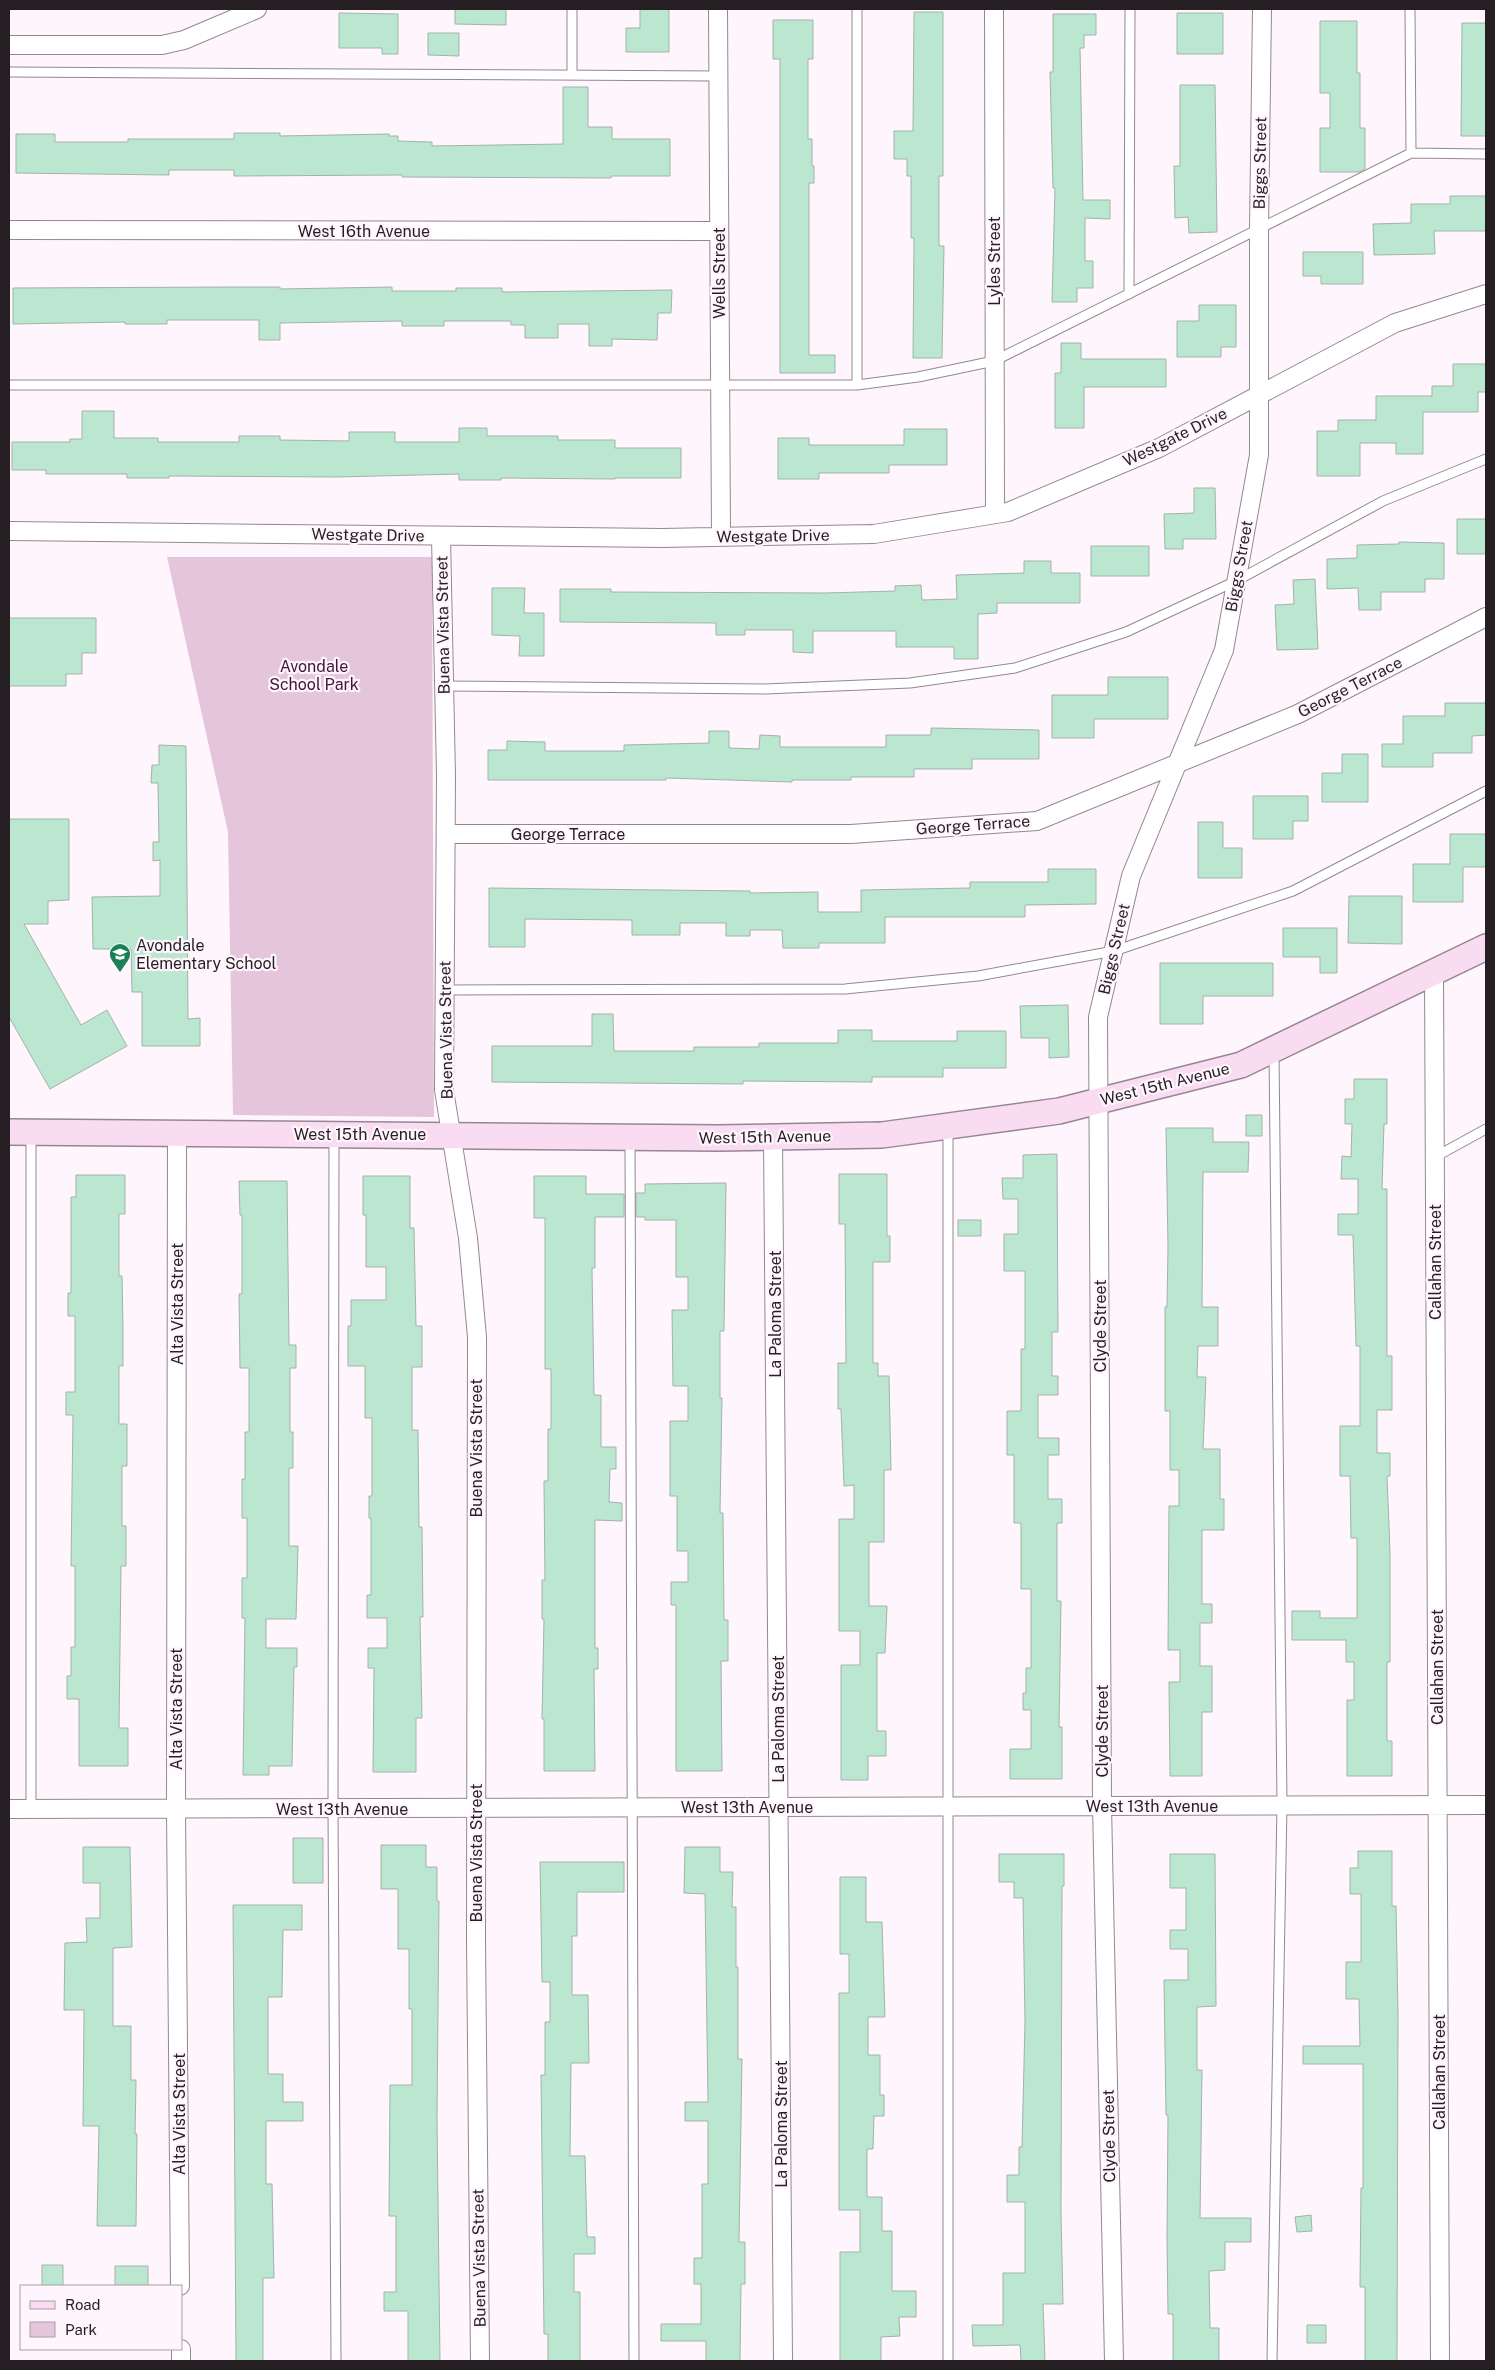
<svg xmlns="http://www.w3.org/2000/svg" width="1495" height="2370" font-family="'Public Sans',sans-serif">
<style>
.green{fill:#e5c5db}
.building{fill:#bbe6d0;stroke:#a2b3aa}
.lines{fill:none;stroke-linecap:round;stroke-linejoin:round}
.lane-casing{stroke:#958791;stroke-width:11}
.street-casing{stroke:#958791;stroke-width:20}
.secondary-casing{stroke:#958791;stroke-width:28}
.lane{stroke:#fff;stroke-width:9}
.street{stroke:#fff;stroke-width:18}
.secondary{stroke:#fadcf2;stroke-width:25}
.labels{text-anchor:middle;dominant-baseline:central;stroke-width:4.5;stroke-linejoin:round;paint-order:stroke}
.street-label{font-size:16px;fill:#251f23;stroke:#fff5fc}
.park-label{font-size:16px;fill:#411537;stroke:#fff5fc}
.poi-label{font-size:16px;fill:#251f23;stroke:#fff5fc;text-anchor:start}
</style>
<rect width="100%" height="100%" fill="#fff5fc"/>
<path class="green" d="M167,557H432L434,1117L233,1115L228,832Z"/>
<path class="building" d="M455,9H506V25L455,24Z
M640,9H669V52H626V28H640Z
M914,12H943V176H939V246H944L942,358H913L914,238H911V176H907V159H894V131H913Z
M339,13L398,14V54H382V48H339Z
M1177,13H1223V54H1177Z
M1053,14H1096V35H1084V48H1080L1083,200H1110V219L1085,218V261H1093V288H1077V302H1052L1055,188H1053L1050,72H1053Z
M773,20H813V59H808V139H812V166H814V183H809V355H835V373H780V59H773Z
M1320,21H1357V73H1360V128H1365V169L1359,172H1320V128H1330V93H1320Z
M1462,23H1486V136H1461Z
M428,33H459V56L428,55Z
M1180,85H1215L1217,232L1189,233L1188,217L1175,218L1174,166H1180Z
M563,87H588V127H612V139H670V176H611V178L402,177V175L234,176V170H169V175L16,173V134H55V142H128V139H234V133H280V136L389,134V136H398V141L432,142V146L563,144Z
M1450,196H1486V231H1434L1435,254L1374,255L1373,224L1411,223V204H1450Z
M1303,252H1363V284H1321V276H1303Z
M234,287H280V289L392,287V291H456V288H502V292L672,290L671,313H658L657,340L612,339V346H589V324H558V338H525V325H511V321H444V326H402V321L280,323V340H259V320H167V324H125V322L13,324V288Z
M1199,305H1236V347H1221V357H1177V321H1199Z
M1061,343H1081V359H1166V387H1084V428H1055V373H1061Z
M1453,364H1486V392H1478V412H1423V454H1396V443H1360V476H1317V431H1338V420H1376V396H1432V386H1453Z
M82,411H114V438H158V442H239V436H280V440L349,441V432H395V442H459V428H487V436H558V440H615V448H681V478H615V479L501,478V480H459V474L337,477L169,476V478H127V474H46V470H12V442H70V439H82Z
M904,429H947V465H889V473H819V479H778V438H809V445H904Z
M1194,488H1215L1216,539H1183V549H1165L1164,514L1194,513Z
M1457,519H1486V554H1457Z
M1399,542L1444,543V579H1425V592H1381V610H1359L1358,588L1327,589V559L1357,558V545L1399,544Z
M1091,546H1149V576H1091Z
M1024,561H1051V573H1080V603H997V613L978,614V659H954V647H896V631H813V653L793,652V630H745V635H716V623L560,622V589H611V592L825,593L895,591V586L921,585L922,600L957,599L956,575L1024,573Z
M1315,579L1318,649L1277,650L1275,605L1294,604L1293,580Z
M492,588H525L524,613H544V656H519L520,636L492,635Z
M9,618H96V653H82V674H66V686H9Z
M1108,677H1168V719H1094V738H1052V695H1108Z
M1445,703H1486V735L1472,736V753H1433V767H1382V744H1403V716H1445Z
M931,728L1039,730V759H972V769H914V777H851V780H792V782L666,778V780H488V750H507V741L545,742V751H624V745L709,743V731H729V748L759,749L760,735L780,736V747H886V735H931Z
M159,745L186,746L188,1019L200,1018V1046H142V992H132L131,949H93L92,897L160,896V860L153,861V842H159L158,783H151L152,765H159Z
M1342,754H1368V802H1322V773H1342Z
M1253,796H1308V821H1293V839H1253Z
M9,819H69V900L48,901V924H24L81,1025L107,1010L127,1046L50,1089L9,1017Z
M1198,822H1223V848H1242V878H1198Z
M1450,834H1486V867H1463V902H1413V864H1450Z
M1048,869H1096V904L1025,905V917H885V943H819V948H783L782,930H750V936H726V923H680V935H632V920L525,919V947H489V888L750,891V893L818,892V912H861V890L970,888V882H1048Z
M1349,896H1402V944L1348,943Z
M1283,928H1337V973H1320V957H1283Z
M1160,963H1273V996H1203V1024H1160Z
M1068,1005L1069,1057L1049,1058V1038H1021L1020,1006Z
M592,1014H613L614,1051H694V1047H759V1043H838V1030H872V1041H957V1031H1006V1068H943V1077H872V1082L743,1081V1084L492,1082V1046H592Z
M1354,1079H1387V1124H1384L1382,1189H1387V1356H1392V1410H1377V1453H1390V1476H1387L1390,1551V1662H1387V1741H1392V1776H1347V1700H1354V1662H1346V1640H1292V1611H1320V1618H1357V1538H1351L1350,1476H1340V1426H1360V1346H1356L1353,1235H1338V1214H1358V1179H1341L1342,1156L1351,1157L1352,1124H1345V1099H1354Z
M1246,1115H1262V1136H1246Z
M1166,1128H1213V1142H1249L1248,1172H1203L1202,1307H1218V1346H1198L1197,1377H1206L1203,1449H1220V1499H1224V1530H1202V1604H1212V1623H1200V1666H1212V1712H1202V1776H1170L1169,1682H1180V1650H1168L1169,1506H1179V1470H1170V1411H1165V1307H1167L1168,1246Z
M1057,1154L1058,1332H1052V1376H1058V1395H1038V1438H1059V1455H1048V1499H1062V1523H1057V1601H1061L1059,1727H1062V1779H1010V1749H1031V1710H1023V1693H1026V1668H1031V1589H1021V1523H1014V1455H1007V1411H1021V1349H1025V1271H1004V1234H1018V1199H1003L1002,1178H1023V1155Z
M839,1174H887V1236H890V1262H873V1363H878V1376H889L891,1470H884V1542H869V1606H887L885,1653H877V1731H886V1756H868V1780H841V1665H860V1631H839V1519H854V1485L844,1486L841,1409H838V1363H846L845,1224H839Z
M76,1175H125V1214H119V1276H122L123,1329V1366H119V1424H127V1466H122V1526H126V1566H121L119,1728H128V1766H79V1699H67V1676H71V1647H75V1566H71L73,1415H66V1392H75V1316H68V1293H71V1197H76Z
M363,1176H410V1228H414L416,1326H422V1367H412V1430H418L419,1527H422L423,1617H420L422,1718H416V1772H373L374,1668H368V1648H387V1618H367V1595H371V1518H369V1496H372V1418H365V1366H348V1326H351V1300H386V1267H366V1215H363Z
M534,1176H586V1194H624V1217H595V1268H592L594,1395H601V1447H616V1469H610L609,1502L622,1503V1521L595,1520V1648H598V1669H594L595,1771H544V1719H542L544,1619H542V1580H545L544,1481H548V1429H551V1369H545V1218H534Z
M239,1181H287L289,1345H296V1368H290V1432H293V1468H289V1546H298L296,1619H266V1648H297V1667H294L292,1766H269V1775H243L245,1618H242V1578H247V1518H242V1479H245V1432H249V1368H240L239,1294H242V1215H240Z
M726,1183L724,1331H720V1398H722L720,1513H723L724,1620H728V1661H721L722,1771H676V1605H671V1582H688V1551H677V1496H670V1421H688V1386H673L672,1310H688V1277H676V1220H645V1217H636V1193H645V1184Z
M958,1220H981V1236H958Z
M293,1838H323V1883H293Z
M381,1845H426V1867H437V1901H439L437,2119L440,2361H408V2311H384V2292H396V2216H389L390,2085H412V2009H409V1949H398V1889H381Z
M83,1847H130L132,1947L113,1948V2026H131V2080H136L135,2134H137L136,2226H97L99,2126H83L84,2010H64L65,1943L87,1942L86,1918H100V1883H83Z
M685,1847H720V1872H733L732,1907H736V1967H738V2059H742L739,2242H745V2284H741L740,2361H706V2341H661V2324H701V2284H694V2258H702V2184H708V2121H685V2102H708L705,1894L684,1893Z
M1358,1851H1392V1906H1396L1398,2015L1397,2361H1365V2287H1360L1361,2188H1363V2064H1303V2046H1360L1359,1999H1346V1962H1361V1894H1350V1868H1358Z
M999,1854H1064V1886H1062L1061,2212L1063,2304H1043L1045,2361H1021L1020,2345L973,2346L972,2325H1003V2273H1025V2202H1007V2175H1019V2147H1022L1025,2022L1023,1898H1014V1882H999Z
M1170,1854H1215L1216,2006L1197,2007V2070H1202L1200,2218H1251V2242H1225V2270L1209,2271L1210,2328H1219V2361H1173V2314H1168L1167,2237L1168,2115H1166L1164,1980H1188V1949H1170V1930H1186V1888H1170Z
M540,1862H624V1892H577V1936H572V1995H588L589,2063H571L570,2156H585L587,2237H595V2254H574V2292H580V2361H548V2334H544L541,2075H545V2022H550V1982H542Z
M840,1877H866V1922H882L885,2017H868V2055H880V2095H884V2116H874L873,2149H867V2197H882V2231H892V2291H916V2317H899L900,2336L881,2337V2361H840V2252H860V2210H839V1993H849V1954H840Z
M233,1905H302V1930H283L282,1997H268V2074H283V2102H303V2121H266V2184H272L274,2278H263V2361H236Z
M1311,2215L1312,2231L1297,2232L1295,2217Z
M42,2265H63V2286H42Z
M115,2266H148V2286H115Z
M1307,2325H1326V2343H1307Z"/>
<g class="lines">
<g class="lane-casing">
<path id="lane" d="M1410,9L1411,153
M9,72L718,76
M572,75V9
M1129,294L1130,9
M9,385H857L918,377L994,361L1411,153L1486,154
M857,385V9
M444,686L765,689L910,683L1015,668L1126,632L1236,581L1383,501L1486,459
M445,990L845,989L978,976L1114,951L1293,891L1486,791
M948,1127V2361
M31,1133V1809
M334,1137L333,1808L336,2361
M630,1140L634,2361
M1435,1157L1486,1129
M1272,2361L1282,1805L1274,1052"/>
</g>
<g class="street-casing">
<path id="street" d="M718,9L721,537
M994,9L995,514
M9,45H162L184,40L257,9
M9,230L719,231
M9,531L662,538L874,534L1008,512L1159,448L1395,323L1486,294
M441,536L446,776L444,1090L468,1238L477,1337L476,1940L480,2361
M446,834H851L1037,821L1298,714L1486,617
M1434,972L1440,2361
M177,1133L176,1809L180,2286
M773,1137L783,2361
M9,1809L1486,1805
M181,2349V2361
M1114,2361L1102,1806L1098,1017L1131,876L1224,650L1259,455V229L1262,9"/>
</g>
<g class="secondary-casing">
<path id="secondary" d="M9,1132L719,1138L882,1135L1059,1111L1241,1065L1486,947"/>
</g>
<use href="#lane" class="lane"/>
<use href="#street" class="street"/>
<use href="#secondary" class="secondary"/>
</g>
<defs>
<g id="school-pin" transform="scale(1.125)"><path d="M0 17L-7.5 6A9.5 9.5 0 1 1 7.5 6Z" fill="#19805a" stroke="#fff5fc"/><path d="M0-5L7-2L0 1L-7-2ZM-4 1L0 2.5L4 1V4Q0 6-4 4Z" fill="#fff"/></g>
</defs>
<g fill-rule="evenodd">
<use href="#school-pin" x="120" y="954"/>
</g>
<g class="labels">
<g class="street-label">
<text transform="translate(1260 163) rotate(-89)">Biggs Street</text>
<text x="364" y="231">West 16th Avenue</text>
<text transform="translate(994 261) rotate(-90)">Lyles Street</text>
<text transform="translate(719 273) rotate(-90)">Wells Street</text>
<text transform="translate(1175 437) rotate(-26)">Westgate Drive</text>
<text transform="translate(368 535) rotate(1)">Westgate Drive</text>
<text transform="translate(773 536) rotate(-1)">Westgate Drive</text>
<text transform="translate(1239 566) rotate(-80)">Biggs Street</text>
<text transform="translate(443 625) rotate(-91)">Buena Vista Street</text>
<text transform="translate(1350 687) rotate(-27)">George Terrace</text>
<text transform="translate(973 825) rotate(-4)">George Terrace</text>
<text x="568" y="834">George Terrace</text>
<text transform="translate(1114 949) rotate(-77)">Biggs Street</text>
<text transform="translate(446 1030) rotate(-91)">Buena Vista Street</text>
<text transform="translate(1165 1084) rotate(-14)">West 15th Avenue</text>
<text x="360" y="1134">West 15th Avenue</text>
<text transform="translate(765 1137) rotate(-1)">West 15th Avenue</text>
<text transform="translate(1435 1262) rotate(-90)">Callahan Street</text>
<text transform="translate(177 1304) rotate(-90)">Alta Vista Street</text>
<text transform="translate(775 1314) rotate(-90)">La Paloma Street</text>
<text transform="translate(1100 1326) rotate(-90)">Clyde Street</text>
<text transform="translate(476 1448) rotate(-90)">Buena Vista Street</text>
<text transform="translate(1437 1667) rotate(-90)">Callahan Street</text>
<text transform="translate(176 1709) rotate(-90)">Alta Vista Street</text>
<text transform="translate(778 1719) rotate(-90)">La Paloma Street</text>
<text transform="translate(1102 1731) rotate(-90)">Clyde Street</text>
<text x="1152" y="1806">West 13th Avenue</text>
<text x="747" y="1807">West 13th Avenue</text>
<text x="342" y="1809">West 13th Avenue</text>
<text transform="translate(476 1853) rotate(-90)">Buena Vista Street</text>
<text transform="translate(1439 2072) rotate(-90)">Callahan Street</text>
<text transform="translate(179 2114) rotate(-90)">Alta Vista Street</text>
<text transform="translate(781 2124) rotate(-90)">La Paloma Street</text>
<text transform="translate(1109 2136) rotate(-91)">Clyde Street</text>
<text transform="translate(479 2258) rotate(-91)">Buena Vista Street</text>
</g>
<g class="park-label">
<text x="314" y="666">Avondale<tspan x="314" dy="18">School Park</tspan></text>
</g>
<g class="poi-label">
<text x="136" y="945">Avondale<tspan x="136" dy="18">Elementary School</tspan></text>
</g>
</g>
<rect width="1495" height="2370" fill="none" stroke="#251f23" stroke-width="20"/>
<rect x="20" y="2285" width="162" height="65" fill="#fff5fc" stroke="#a89fa5"/>
<rect x="30" y="2301" width="25" height="8" fill="#fadcf2" stroke="#a89fa5"/>
<text x="65" y="2310" font-size="15" fill="#251f23">Road</text>
<rect x="30" y="2322" width="25" height="15" fill="#e5c5db" stroke="#a89fa5"/>
<text x="65" y="2335" font-size="15" fill="#251f23">Park</text>
</svg>
